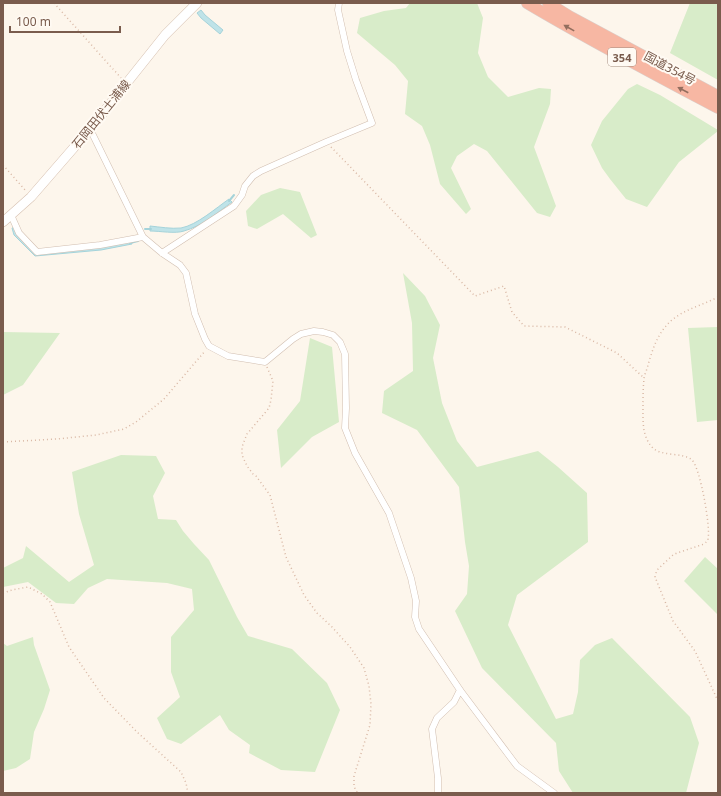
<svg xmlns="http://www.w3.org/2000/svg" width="721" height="796" font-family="'Noto Sans','Noto Sans JP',sans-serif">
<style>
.green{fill:#d8ecc9}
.water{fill:#bfe3e8;stroke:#a5d3da}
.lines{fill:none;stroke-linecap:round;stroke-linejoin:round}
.stream{stroke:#a5d3da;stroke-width:2}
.street-casing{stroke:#d1beb0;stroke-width:7}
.secondary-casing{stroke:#d6c0b0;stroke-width:10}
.highway-casing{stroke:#dad1cd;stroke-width:12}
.path{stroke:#d9b8a5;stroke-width:1.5;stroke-dasharray:1 3;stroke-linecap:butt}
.street{stroke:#fff;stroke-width:6}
.secondary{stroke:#fff;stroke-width:9}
.highway{stroke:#f7b7a3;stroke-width:11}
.oneway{fill:#936e5e}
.labels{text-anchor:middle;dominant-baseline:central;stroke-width:4;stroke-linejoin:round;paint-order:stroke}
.shield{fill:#fffaf3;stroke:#a28b7f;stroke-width:1}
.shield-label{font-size:11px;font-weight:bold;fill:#7a5c4d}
.street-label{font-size:12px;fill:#7a5c4d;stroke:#fffaf3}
</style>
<rect width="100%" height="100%" fill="#fdf6ec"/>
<path class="green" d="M410,3H477L483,18L478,53L488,77L508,97L539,88L551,89L550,104L534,147L556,206L550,217L537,213L487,151L474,144L457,156L451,168L471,209L466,214L440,184L430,145L422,126L405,114L408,81L395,65L357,33L360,18L384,11L406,8Z
M690,3H718V80L670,53Z
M637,84L660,95L718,130V131L679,162L647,207L626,199L610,179L602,168L591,145L602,121L628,89Z
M280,188L300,192L317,235L311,238L283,214L257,229L248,226L246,211L261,195Z
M403,273L425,296L440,325L433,358L442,403L457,441L477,467L538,451L558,467L587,493L588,542L517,595L508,625L556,719L573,714L578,692L580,660L595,645L612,638L690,717L699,743L686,793H573L559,771L556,743L482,668L455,611L467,594L469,566L465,542L459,487L417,430L382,413L384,391L413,371L412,323Z
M718,327V420L697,422L688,328Z
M3,332L60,333L23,385L3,395Z
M310,338L332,347L339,422L312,437L281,468L277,430L300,401Z
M121,455L156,456L165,473L153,496L158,519L176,520L183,531L194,544L209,560L237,617L248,636L292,649L327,683L340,710L315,772L281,770L249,753L250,745L229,730L220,715L181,744L167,739L157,718L180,697L171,672V637L194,610L192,589L167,583L107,579L88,588L74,604L56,603L28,582L3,587V568L23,558L26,546L69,582L94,565L79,514L72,472Z
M705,557L718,569V615L684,581Z
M33,637L34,645L50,690L44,709L34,732L30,759L16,768L3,771V643L7,646Z"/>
<path class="water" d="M201,10L205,15L223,30L220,34L201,18L197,13Z
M229,199L232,202C217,213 202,226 184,231C175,234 160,231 150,231V226C160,227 171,229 181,228C197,225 216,208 229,199Z
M16,227L36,253L131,240L132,244L101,250L35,256L14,235L12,228Z"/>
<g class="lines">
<path class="stream" d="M229,201L234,195
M145,229H151
M130,243L138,241"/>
<g class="street-casing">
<path id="street" d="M90,129L143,237L162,253L180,265L186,273L195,314L205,339L209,346L228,356L265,362L293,339L301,334L314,331L323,332L333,335L340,342L345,354L346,408L345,428L355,453L389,513L411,578L416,601L415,617L419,629L460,690L517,766L554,793
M11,215L19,233L37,252L100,245L143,237
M162,253L234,206L242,195L245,186L253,176L261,171L326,142L372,123L356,80L347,51L338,10L339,3
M438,793V778L432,729L437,718L454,702L460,690"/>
</g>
<g class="secondary-casing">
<path id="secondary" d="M3,222L31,197L90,129L165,35L197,3"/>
</g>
<g class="highway-casing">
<path id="highway" d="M527,3C589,40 654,74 718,108
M548,3L569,16L718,96"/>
</g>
<path class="path" d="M54,3L121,78
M331,147L475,296L504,286L512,312L524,326L565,327L617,353L644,378
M3,165L26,191
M718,297C703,305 685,309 672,320C658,332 653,348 648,365C647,370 644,375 644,379C643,388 643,398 643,407C643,421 642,436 652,447C660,457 684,452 692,460C700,467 711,528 708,539C707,542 706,542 704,544L677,553L673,555L658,569L656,573L655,577L673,621L695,651L718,701
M267,367L273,381L271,400L269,408L247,434L242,447V455L247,466L253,474L256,476L270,495L286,557L304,595L317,613L332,627L350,647L364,668L369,686L371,704L370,725L354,776V786L356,791L359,793
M3,442L57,439L96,435L124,429L136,422L164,399L205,351
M3,593L12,590L28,587L42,594L50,602L69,647L104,698L137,732L181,772L186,783L188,793"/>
<use href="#street" class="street"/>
<use href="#secondary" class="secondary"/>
<use href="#highway" class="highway"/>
</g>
<defs><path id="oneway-solid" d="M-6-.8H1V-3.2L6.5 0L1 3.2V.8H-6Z"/></defs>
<g class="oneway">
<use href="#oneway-solid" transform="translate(569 28) rotate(-151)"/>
<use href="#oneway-solid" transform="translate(683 90) rotate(-152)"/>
</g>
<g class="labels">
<rect class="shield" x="608" y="48" width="28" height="18" rx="3"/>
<g class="shield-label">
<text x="622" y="57">354</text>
</g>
<g class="street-label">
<text transform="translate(670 68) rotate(28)">国道354号</text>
<text transform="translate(101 114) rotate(-51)">石岡田伏土浦線</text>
</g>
</g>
<rect width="721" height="796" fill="none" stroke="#7a5c4d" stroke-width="8"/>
<path d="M10 26v6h110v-6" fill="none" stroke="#7a5c4d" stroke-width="2"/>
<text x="16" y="26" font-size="12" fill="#7a5c4d" stroke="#fffaf3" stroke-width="3" paint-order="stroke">100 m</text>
</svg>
